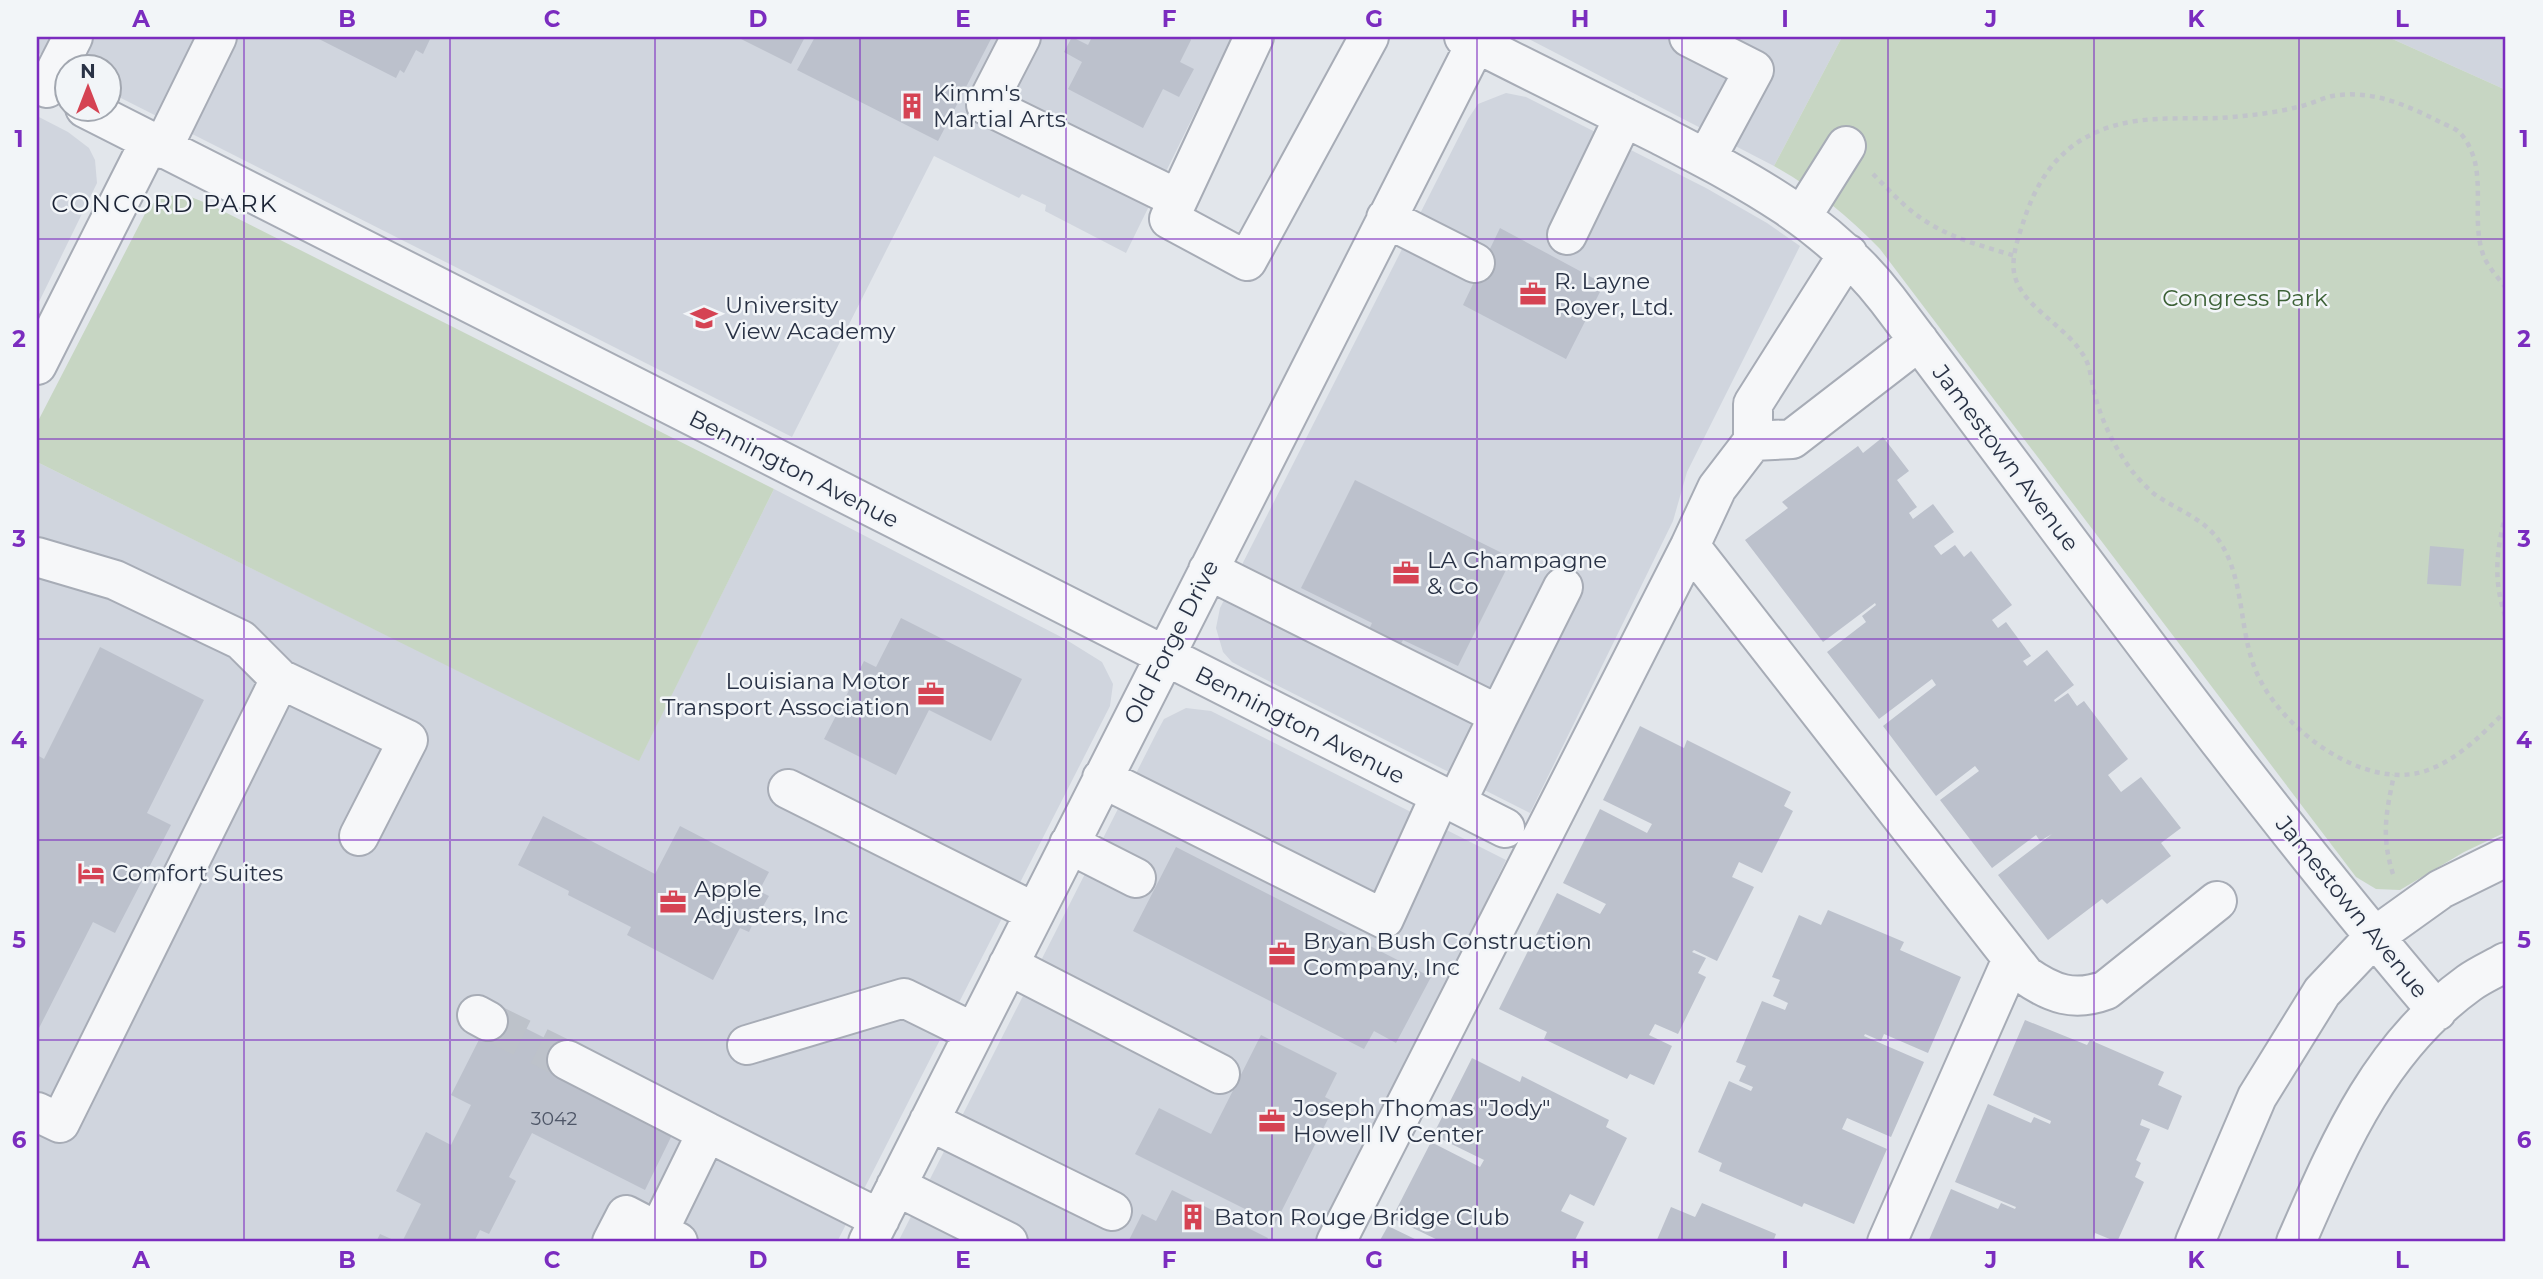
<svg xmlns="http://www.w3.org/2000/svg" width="2543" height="1279" font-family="Montserrat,sans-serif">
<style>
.built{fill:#d0d5de}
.green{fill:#c7d6c3}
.building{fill:#bcc1cc}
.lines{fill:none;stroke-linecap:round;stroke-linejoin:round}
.minor-tunnel{stroke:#bdc2ca;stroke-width:38;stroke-dasharray:38 19;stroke-linecap:butt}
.minor-casing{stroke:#a7acb6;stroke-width:42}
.path{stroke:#c1c4ca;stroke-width:4.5;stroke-dasharray:5 5;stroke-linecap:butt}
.minor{stroke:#f6f7f9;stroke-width:38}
.grid{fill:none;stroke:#7b2cbf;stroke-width:2;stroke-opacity:0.55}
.labels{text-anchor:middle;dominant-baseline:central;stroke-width:5;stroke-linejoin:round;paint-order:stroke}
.number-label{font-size:19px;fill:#4e5667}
.poi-label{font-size:23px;fill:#293245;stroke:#f2f5f8;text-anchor:start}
.park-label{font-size:23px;fill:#3c6136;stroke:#f2f5f8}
.street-label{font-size:23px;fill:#293245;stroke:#f2f5f8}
.neighbourhood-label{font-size:24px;letter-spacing:2px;fill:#1b2335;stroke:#f2f5f8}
.neatline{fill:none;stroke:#7b2cbf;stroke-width:2.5}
.grid-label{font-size:23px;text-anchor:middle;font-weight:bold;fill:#7b2cbf}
</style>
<rect width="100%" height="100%" fill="#e2e6eb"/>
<path class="built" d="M37,37H1232L1126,253L1045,211L1046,205L1022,194L1019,198L934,156L792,437L109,92L108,66H66V69L37,52Z
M1525,37H1842L1774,166Z
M2388,37H2506V90Z
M1506,93L1526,97L1706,188L1767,223L1800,246L1687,472L1673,521L1530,813L1243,668L1232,662L1223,652L1216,628L1220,608L1468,119L1478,104Z
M37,116L68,132L89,148L95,160L97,183L37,306Z
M37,462L639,760L774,489L1065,639L1102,662L1113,684L1110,706L837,1242H37Z
M1186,708L1211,711L1506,860L1321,1242H898L1157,732L1164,719Z"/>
<path class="green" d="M1842,37H2388L2506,90V832L2464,852L2400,890L2376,889L2356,877L1880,249C1847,215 1815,189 1774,166Z
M175,195H186L211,205L774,489L639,761L37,462V423L148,208L157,200Z"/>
<path class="building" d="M315,37H431L423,54L416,50L404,73L400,70L396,78Z
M737,37H805L791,64Z
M815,37H992L938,141L797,70Z
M1072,37L1088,45L1092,37H1189L1191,40L1180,62L1194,69L1179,97L1163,89L1143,128L1068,89L1082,62L1064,52Z
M1500,228L1604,284L1566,359L1463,305Z
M1883,437L1909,471L1897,480L1917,507L1909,513L1913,519L1933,504L1954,532L1934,546L1941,555L1955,545L1964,557L1971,551L2012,605L1992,620L1998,628L2006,622L2031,656L2023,661L2027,666L2047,650L2074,685L2054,700L2055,702L2068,693L2077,706L2084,701L2128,759L2108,775L2121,792L2141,777L2181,828L2161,843L2171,856L2107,904L2102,899L2048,940L1998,875L2052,834L2040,841L2036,835L1992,868L1940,800L1979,771L1975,766L1936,796L1883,726L1936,685L1932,679L1879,719L1827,652L1866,622L1862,616L1876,605L1875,603L1823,642L1745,540L1788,508L1782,502L1858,446L1863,453Z
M1355,480L1512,558L1458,666L1403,640L1396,653L1365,638L1372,623L1301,588Z
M2430,546L2464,549L2461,586L2427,584Z
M901,618L1022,679L991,741L929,710L896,775L824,739L864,661L876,667Z
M100,647L204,700L147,813L171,825L115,933L93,922L37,1032V755L44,759Z
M1640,726L1684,748L1687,740L1791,792L1784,806L1793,811L1762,873L1739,862L1732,877L1754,887L1717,961L1694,950L1692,952L1706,958L1698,973L1706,977L1678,1034L1655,1024L1649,1035L1672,1046L1654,1085L1630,1074L1627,1079L1544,1039L1547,1032L1499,1009L1557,893L1600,914L1606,904L1563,883L1600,809L1647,833L1652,824L1603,800Z
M543,816L655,874L680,826L769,872L759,891L769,896L762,908L766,910L759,923L754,921L749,932L740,928L713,980L627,935L631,927L568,895L569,891L518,865Z
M1176,847L1431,977L1396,1043L1374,1031L1364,1049L1133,931Z
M1828,910L1904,942L1900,950L1961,977L1928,1053L1884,1034L1881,1041L1865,1034L1864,1036L1924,1062L1891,1137L1847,1118L1842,1129L1887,1149L1854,1224L1804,1203L1802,1207L1719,1171L1722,1163L1698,1152L1729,1081L1751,1091L1753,1087L1739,1081L1746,1066L1736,1062L1762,1001L1785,1010L1788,1003L1773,996L1780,980L1772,977L1799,915L1821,925Z
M493,1012L571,1051L673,1133L645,1190L532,1133L509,1177L516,1181L489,1234L480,1230L474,1242H402L421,1204L396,1191L426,1132L451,1145L471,1105L451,1095Z
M2025,1020L2087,1045L2090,1040L2164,1072L2158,1085L2182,1096L2168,1130L2142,1119L2140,1125L2150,1129L2136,1160L2141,1163L2135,1177L2144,1182L2117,1242L2095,1233L2092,1242H1928L1951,1189L1998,1209L2001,1203L2015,1209L2016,1207L1955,1182L1988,1104L2031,1123L2034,1117L2050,1124L2051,1121L1993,1095Z
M1261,1035L1337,1073L1325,1097L1336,1103L1275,1224L1135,1154L1159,1108L1211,1134Z
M1472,1058L1520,1082L1522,1076L1609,1120L1606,1127L1627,1138L1594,1206L1570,1194L1561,1211L1584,1222L1574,1242H1442L1392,1218L1431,1142L1480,1167L1484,1160L1433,1135Z
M1172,1190L1268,1238L1266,1242H1128L1142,1214L1156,1221Z
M1702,1203L1776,1234L1773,1242H1656L1671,1207L1695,1217Z
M1388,1226L1421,1242H1379Z
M380,1234L398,1242H376Z"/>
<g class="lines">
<path class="minor-tunnel" d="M488,1021L567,1060"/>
<g class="minor-casing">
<path id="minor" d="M1021,37L986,105L1178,199
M1254,37L1169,219L1247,261L1369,37
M1464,37C1529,70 1594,102 1660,135C1747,180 1826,220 1887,299C2068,538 2242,783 2437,1011
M1689,37L1754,70L1706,159
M47,88L73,37
M85,108L1505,828
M162,149L217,37
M1802,216L1846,146
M1386,218L1475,263
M1567,235L1624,117
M37,365L149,143
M1753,441L1792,439L1919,341
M1690,546L2025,975C2052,994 2074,1002 2106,990L2217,901
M37,557L115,580L241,640L280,679L60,1123L37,1112
M1208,570L1499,715L1456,803
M280,679L408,740L359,836
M1499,715L1563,587
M1102,778L1384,919L1440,796
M788,789L1034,912
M1069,844L1136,878
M1008,965L1220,1074
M477,1015L488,1021
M747,1045L904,998L973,1032
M567,1060L707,1132
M929,1121L1112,1211
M896,1186L1008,1242
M658,1232L707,1132L880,1219
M612,1242L626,1215L678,1242
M868,1242L1476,43
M1336,1242L1690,546L1717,488L1753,441V404L1848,254
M1887,1242L2012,959
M2195,1242L2257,1097L2322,992L2374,937L2441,889L2506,857
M2296,1242C2339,1144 2379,1048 2469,983C2480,975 2494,969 2506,962"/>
</g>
<path class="path" d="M1873,174C1890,191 1907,210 1927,222C1953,239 1986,247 2015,256
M2506,288C2499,279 2489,268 2484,257C2473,229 2481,196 2476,167C2474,155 2468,141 2460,133C2455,128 2446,125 2440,122C2409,106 2375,91 2339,95C2326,96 2314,103 2302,106C2275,113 2248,116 2220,118C2192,119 2163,117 2136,121C2076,130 2042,164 2024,220C2018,238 2009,262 2016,280C2027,310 2071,329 2086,360C2091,370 2092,385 2095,396C2103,424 2115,448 2132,471C2138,478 2146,487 2153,493C2176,510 2203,517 2220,542C2244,579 2239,626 2254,666C2275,725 2364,794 2428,770C2460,758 2482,734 2506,711
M2506,513C2496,552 2493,580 2506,619
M2393,874C2381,836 2386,813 2394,775"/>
<use href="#minor" class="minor"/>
</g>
<path class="grid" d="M244,37V1242M450,37V1242M655,37V1242M860,37V1242M1066,37V1242M1272,37V1242M1477,37V1242M1682,37V1242M1888,37V1242M2094,37V1242M2299,37V1242M37,239H2506M37,439H2506M37,639H2506M37,840H2506M37,1040H2506"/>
<defs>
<g id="building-bare" transform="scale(2.1)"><path d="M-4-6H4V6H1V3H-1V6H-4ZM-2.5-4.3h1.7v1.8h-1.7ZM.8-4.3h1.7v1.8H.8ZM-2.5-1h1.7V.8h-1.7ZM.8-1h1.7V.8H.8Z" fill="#d54353" stroke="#f2f5f8" stroke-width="2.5" paint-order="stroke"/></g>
<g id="office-bare" transform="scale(2.1)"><path d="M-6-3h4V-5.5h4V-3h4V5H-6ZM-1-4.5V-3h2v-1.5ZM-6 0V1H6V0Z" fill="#d54353" stroke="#f2f5f8" stroke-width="2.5" paint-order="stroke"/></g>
<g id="school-bare" transform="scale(2.1)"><path d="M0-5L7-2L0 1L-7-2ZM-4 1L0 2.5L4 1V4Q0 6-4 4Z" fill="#d54353" stroke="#f2f5f8" stroke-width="2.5" paint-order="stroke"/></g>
<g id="hotel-bare" transform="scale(2.1)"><path d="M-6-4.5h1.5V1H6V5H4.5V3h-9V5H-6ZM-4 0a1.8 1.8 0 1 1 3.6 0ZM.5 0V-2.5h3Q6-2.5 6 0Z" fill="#d54353" stroke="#f2f5f8" stroke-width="2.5" paint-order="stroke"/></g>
</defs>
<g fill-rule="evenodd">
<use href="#building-bare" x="912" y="106"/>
<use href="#office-bare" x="1533" y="294"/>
<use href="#school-bare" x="704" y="318"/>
<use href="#office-bare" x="1406" y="573"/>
<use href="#office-bare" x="931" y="694"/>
<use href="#hotel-bare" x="91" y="873"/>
<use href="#office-bare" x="673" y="902"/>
<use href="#office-bare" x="1282" y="954"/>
<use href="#office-bare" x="1272" y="1121"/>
<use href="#building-bare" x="1193" y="1217"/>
</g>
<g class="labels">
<g class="number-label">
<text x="554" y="1118">3042</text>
</g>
<g class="poi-label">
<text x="933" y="93">Kimm's<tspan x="933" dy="26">Martial Arts</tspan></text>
<text x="1554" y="281">R. Layne<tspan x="1554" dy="26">Royer, Ltd.</tspan></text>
<text x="725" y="305">University<tspan x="725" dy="26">View Academy</tspan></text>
<text x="1427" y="560">LA Champagne<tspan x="1427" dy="26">&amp; Co</tspan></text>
<text x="910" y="681" text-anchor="end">Louisiana Motor<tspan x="910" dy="26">Transport Association</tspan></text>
<text x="112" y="873">Comfort Suites</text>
<text x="694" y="889">Apple<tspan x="694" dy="26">Adjusters, Inc</tspan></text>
<text x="1303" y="941">Bryan Bush Construction<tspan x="1303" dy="26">Company, Inc</tspan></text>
<text x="1293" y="1108">Joseph Thomas "Jody"<tspan x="1293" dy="26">Howell IV Center</tspan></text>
<text x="1214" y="1217">Baton Rouge Bridge Club</text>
</g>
<g class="park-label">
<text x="2245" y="298">Congress Park</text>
</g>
<g class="street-label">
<text transform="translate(2006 458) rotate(53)">Jamestown Avenue</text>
<text transform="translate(794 469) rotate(27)">Bennington Avenue</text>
<text transform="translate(1171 642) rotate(-63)">Old Forge Drive</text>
<text transform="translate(1300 725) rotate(27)">Bennington Avenue</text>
<text transform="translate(2352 907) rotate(51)">Jamestown Avenue</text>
</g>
<g class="neighbourhood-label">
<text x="165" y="203">CONCORD PARK</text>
</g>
</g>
<rect width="2543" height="1279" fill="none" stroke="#f2f5f8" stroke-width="77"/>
<g transform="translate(88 88)"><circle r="33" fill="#f2f5f8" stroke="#a2a7b0" stroke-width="2"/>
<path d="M0-5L12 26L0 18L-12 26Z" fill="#d54353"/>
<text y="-10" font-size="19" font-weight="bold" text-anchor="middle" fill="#293245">N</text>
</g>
<rect x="38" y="38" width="2466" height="1202" class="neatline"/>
<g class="grid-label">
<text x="141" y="27">A</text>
<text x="347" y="27">B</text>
<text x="552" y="27">C</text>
<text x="758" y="27">D</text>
<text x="963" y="27">E</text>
<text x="1169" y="27">F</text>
<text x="1374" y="27">G</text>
<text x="1580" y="27">H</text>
<text x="1785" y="27">I</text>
<text x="1991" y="27">J</text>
<text x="2196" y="27">K</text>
<text x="2402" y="27">L</text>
<text x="19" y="147">1</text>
<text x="2524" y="147">1</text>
<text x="19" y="347">2</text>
<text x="2524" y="347">2</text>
<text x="19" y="547">3</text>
<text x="2524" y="547">3</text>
<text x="19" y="748">4</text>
<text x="2524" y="748">4</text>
<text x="19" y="948">5</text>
<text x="2524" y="948">5</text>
<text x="19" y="1148">6</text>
<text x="2524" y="1148">6</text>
<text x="141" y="1268">A</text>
<text x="347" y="1268">B</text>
<text x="552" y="1268">C</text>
<text x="758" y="1268">D</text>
<text x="963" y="1268">E</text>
<text x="1169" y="1268">F</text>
<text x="1374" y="1268">G</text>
<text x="1580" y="1268">H</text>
<text x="1785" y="1268">I</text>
<text x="1991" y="1268">J</text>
<text x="2196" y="1268">K</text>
<text x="2402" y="1268">L</text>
</g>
</svg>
